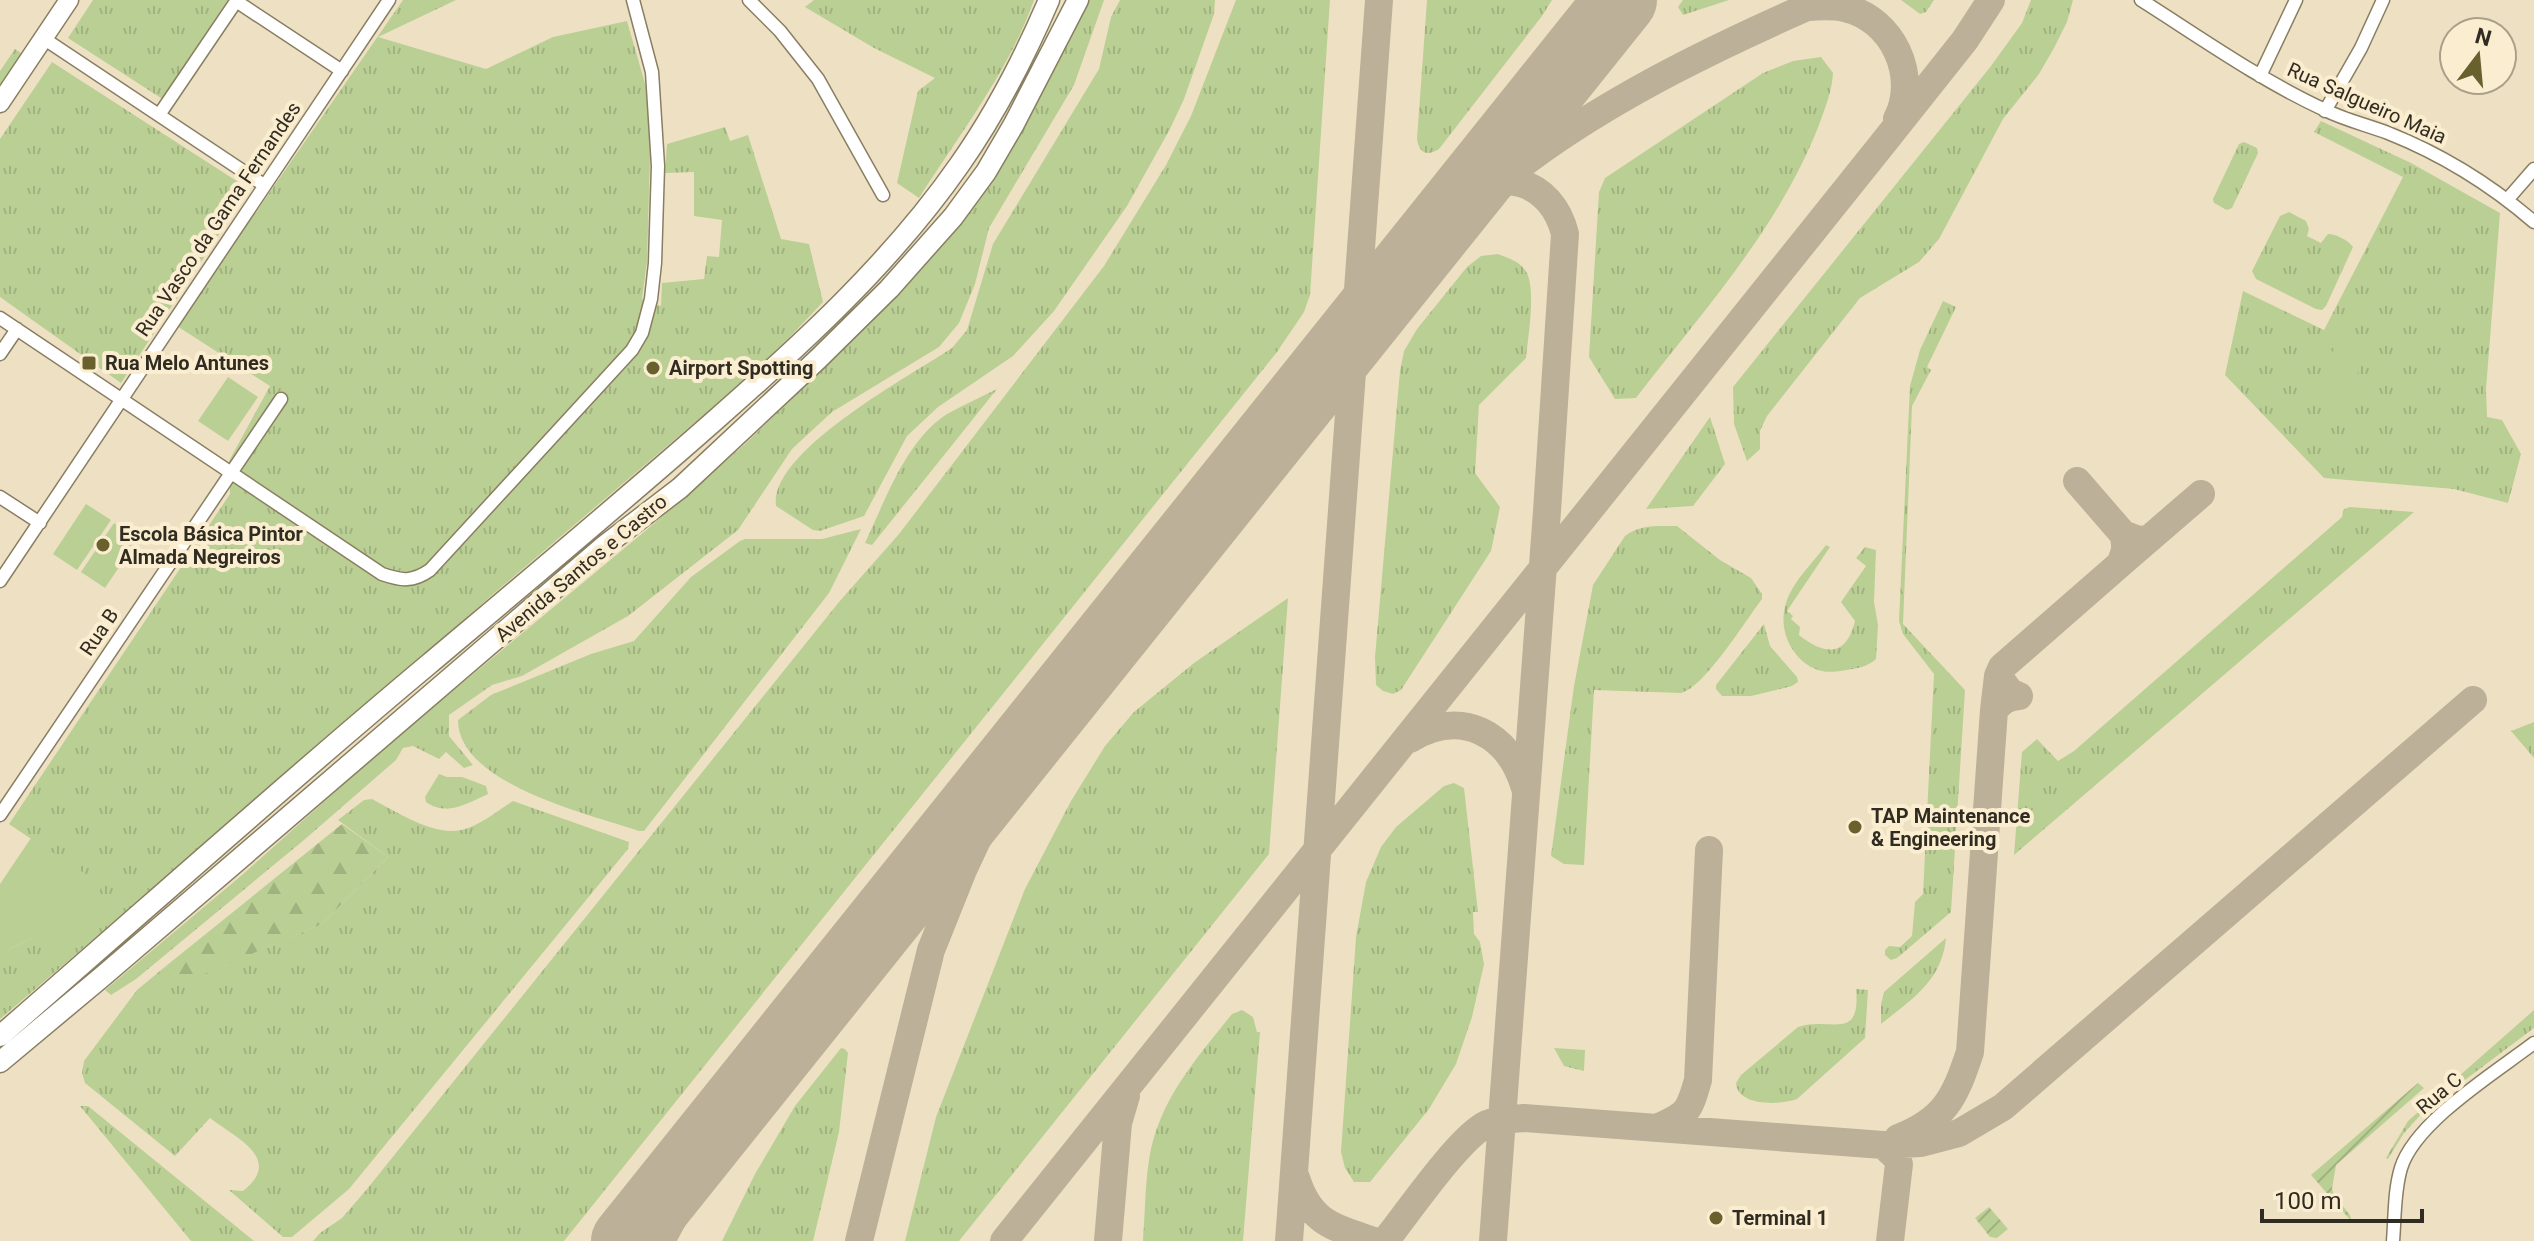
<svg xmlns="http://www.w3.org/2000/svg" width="2534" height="1241" font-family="Roboto,sans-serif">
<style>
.grass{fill:url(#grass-tufts)}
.forest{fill:url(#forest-firs)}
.garden{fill:url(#garden-furrows)}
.pitch{fill:#bacf94}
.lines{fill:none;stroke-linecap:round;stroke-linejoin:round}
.taxiway{stroke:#bcb098;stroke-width:28}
.runway{stroke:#bcb098;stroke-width:72}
.street-casing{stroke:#897e62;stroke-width:15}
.secondary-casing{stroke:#897e62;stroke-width:21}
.primary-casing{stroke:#897e62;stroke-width:23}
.street{stroke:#fff;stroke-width:12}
.secondary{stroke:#fff;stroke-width:18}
.primary{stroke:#fff;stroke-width:20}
.poi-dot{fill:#68602d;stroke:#fbeed0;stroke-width:3}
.labels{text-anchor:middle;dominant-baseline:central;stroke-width:8;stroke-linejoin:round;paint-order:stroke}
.street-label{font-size:20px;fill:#312c21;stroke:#fbeed0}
.poi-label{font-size:20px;font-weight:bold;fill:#312c21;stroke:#fbeed0;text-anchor:start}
</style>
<defs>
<pattern id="grass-tufts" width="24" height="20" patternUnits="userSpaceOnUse" patternTransform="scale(2)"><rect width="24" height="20" fill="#bacf94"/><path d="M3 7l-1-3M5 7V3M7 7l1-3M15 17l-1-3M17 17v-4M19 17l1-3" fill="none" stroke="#a0b27f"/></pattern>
<pattern id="forest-firs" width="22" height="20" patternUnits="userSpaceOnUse" patternTransform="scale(2)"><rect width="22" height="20" fill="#bacf94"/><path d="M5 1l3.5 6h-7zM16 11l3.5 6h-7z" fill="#a0b27f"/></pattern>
<pattern id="garden-furrows" width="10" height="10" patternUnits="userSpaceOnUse" patternTransform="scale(2)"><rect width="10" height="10" fill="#bacf94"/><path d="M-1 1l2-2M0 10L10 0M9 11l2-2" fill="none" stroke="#a0b27f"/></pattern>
</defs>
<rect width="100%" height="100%" fill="#eee1c3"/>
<path class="grass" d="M93,0H230L164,100L68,38Z
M403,0H456L378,37L486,69L553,37L627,21L648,94L650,158L647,261L642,299L661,306L662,283L704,279L707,256L719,257L722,220L694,216V172L665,173L667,144L725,127L730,141L748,135L781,239L809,244L823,302L768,360L492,595L338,731L0,1019V958L3,959L11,948L33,938L101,886L9,824L230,494L229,461L270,386L177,326Z
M814,0H1034C1009,71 959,135 919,198L897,183L918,91L935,78L874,48L805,7Z
M1086,0H1104L1074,85L989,228L975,284L959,323L939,347L832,412L792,449L738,530L628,616L522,676L492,685L449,715V736L473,765L464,768L446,752L439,759L413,746L403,748L396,760L304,840L136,979L111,995L105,990L242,875L383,749L644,532L745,444L839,352L908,274Z
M1120,0H1215L1214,14L1184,99L1170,129L1127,206L1054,311L1013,356L938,407L907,436L864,516L820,531L813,530L776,506C769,451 912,375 952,348L967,330L993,244L1099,69L1111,17Z
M1236,0H1330L1310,295L1304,312L1277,352L564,1241H313L320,1233L342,1218L367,1189L839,602L899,534L1104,266L1166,165L1191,116Z
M1427,0H1552L1542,16L1439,149C1427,157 1419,153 1417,139Z
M1683,0H1729L1683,15L1678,7Z
M1901,0H1934L1926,12L1920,14Z
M2031,0H2073L2067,22L2054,48L2039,74L2003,119L1939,239L1919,262L1860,298L1767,416L1760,431V449L1747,461L1734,424L1733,387L1991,66L2022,23Z
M15,49L24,55L0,90V71Z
M1821,57L1833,73C1832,92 1825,108 1819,125C1779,228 1703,311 1636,398L1615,399L1589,357L1599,192L1605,178L1763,73L1793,61Z
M52,62L249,189L121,383L0,297V139Z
M2321,121L2411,163L2500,213L2486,389L2487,417L2502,420L2521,454L2508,503L2454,489L2324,478L2225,375L2243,291L2324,330L2403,177L2314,132Z
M2244,142L2257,148L2258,153L2232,208L2227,210L2214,203L2213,199L2239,144Z
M2289,212L2306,221L2309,229L2307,236L2321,243L2328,234C2336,234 2348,240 2353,247L2326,306L2322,310L2316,309L2256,279L2252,271L2280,216Z
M1498,254C1508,258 1519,261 1525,270C1537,285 1528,338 1526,358L1479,405L1475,473L1500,507L1491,551L1401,690L1393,694L1383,691L1376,685L1375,657L1400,371L1404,351L1417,329L1467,267L1481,256Z
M1943,301L1956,307L1927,367L1931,370L1912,406L1903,624L1965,690L1951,912L1897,958L1891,960L1885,955V950L1889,946L1900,947L1912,936L1915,902L1923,894L1934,674L1903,634L1899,621L1910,386L1920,350Z
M997,389L872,545L865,543C885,501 906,440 947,414C963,405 981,397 997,389Z
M1710,417L1725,464L1693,506L1646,509Z
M2350,507L2414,512L2014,855L2022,752L2037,739L2058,761L2074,751L2342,517L2344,509Z
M1677,526L1720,560L1751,578L1762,594V599C1746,620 1704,688 1681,693L1594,690L1584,865L1564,864L1551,856L1574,686L1593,585L1625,536C1640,524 1658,526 1677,526Z
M861,529L829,593L644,831H639C589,814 458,784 458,720L491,695L591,654L634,641L691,577L740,541L745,539H822Z
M1826,545L1830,547L1787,611L1793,616L1791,619L1800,627L1799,635C1824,655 1846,658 1855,621L1841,602L1866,566L1856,558L1865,547L1876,550L1874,602L1878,625L1876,659C1867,667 1859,668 1847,670C1840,671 1830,673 1822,671C1795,665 1778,633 1785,607C1790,584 1812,564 1826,545Z
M1288,598L1269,854L959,1241H905L936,1117L1025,889L1071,801L1105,746L1134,712L1194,663Z
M1764,624L1770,646L1797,677L1798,682L1792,686L1751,696H1722L1716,689V685Z
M2534,722V758L2511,731Z
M439,774L447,777H462L486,786L488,794C468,803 447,817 426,802L425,797Z
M1454,783L1464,788L1478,912H1473L1474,934L1480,942L1484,964L1472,1017L1456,1064L1429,1109L1370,1182H1354L1345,1168L1341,1152L1356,937L1366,882L1381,847L1396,827L1444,786Z
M372,799C397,812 439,840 468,828C484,822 499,810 513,801L629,842L628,849L349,1189L292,1237H283L229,1190L243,1191C284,1159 236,1138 210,1118L175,1156L85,1083L82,1073L84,1061L137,990L166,966L185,981L322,924L388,857L338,820L364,800Z
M1946,938C1942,981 1911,1000 1881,1024V1004L1884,992Z
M1856,989L1868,990L1865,1038L1797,1099C1780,1105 1738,1107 1736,1083L1741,1075L1798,1027C1829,1016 1861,1043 1856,989Z
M1242,1010L1253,1017L1257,1032H1260L1243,1241H1143C1145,1214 1145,1186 1149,1160C1158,1101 1196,1059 1232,1014Z
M2534,1010V1028L2425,1110L2404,1133L2388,1159L2386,1158L2408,1121Z
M841,1048L845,1049L848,1053L839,1132L813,1241H722L755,1174L795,1106Z
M1554,1048L1585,1050L1584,1071L1564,1066Z
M80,1106H88L254,1241H191Z"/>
<path class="forest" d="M342,824L388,857L322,924L185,982L166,966Z"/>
<path class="garden" d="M2418,1083L2424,1088L2336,1165L2332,1189L2334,1195L2350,1215L2352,1222L2311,1175Z
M1989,1207L2008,1229L1997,1238L1990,1237L1975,1218Z"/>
<path class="pitch" d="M2339,339L2368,353L2339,410L2311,396Z
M228,377L258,397L228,441L198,421Z
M86,504L111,520L77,570L53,554Z
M114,523L138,539L105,588L81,572Z
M31,838L102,885L93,909L53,949L33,938L11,948L3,960L0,958V884Z"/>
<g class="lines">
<path class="taxiway" d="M1587,43L1589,0
M1458,204C1497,163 1552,180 1565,234L1547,511L1493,1241
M1397,280C1442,233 1489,187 1543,149C1624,92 1716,47 1807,7C1820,6 1832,5 1845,8C1893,19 1919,76 1897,119
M2077,481L2123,534
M2149,539L2139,540L2123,534C2127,546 2125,553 2120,564L2201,494
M1998,676L2010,692L2019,696C2007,697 2002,701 1994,710L1998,676L2002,667L2120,564
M1410,739C1461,708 1509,733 1525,788
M1657,1128C1687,1115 1689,1112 1698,1080L1709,850
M1898,1138C1945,1120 1955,1097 1970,1052L1994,710
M1883,1145L1896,1157L1899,1164L1890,1241
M1296,1178C1310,1223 1333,1227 1374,1241
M661,1241L705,1159L775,1057
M859,1241L931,950L963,870L992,808L1044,720
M1004,1241L1888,137L1965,40L1991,0
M1108,1241L1118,1123L1126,1096
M1289,1241L1379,0
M1385,1241C1407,1214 1459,1137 1487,1124C1499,1119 1511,1119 1524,1118L1883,1145L1921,1143L1959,1133L2003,1107L2473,700"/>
<path class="runway" d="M627,1241L1621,0"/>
<g class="street-casing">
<path id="street" d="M749,0L780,31L818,79L883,195
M2141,0C2201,38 2260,80 2325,110C2345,120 2367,125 2388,133C2441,154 2491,185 2534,222
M236,1L342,71
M43,38L264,185
M2260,76L2296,0
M2325,111L2361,48L2383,0
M159,115L237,0
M2507,200L2534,169
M0,318L382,574C402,581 413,582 430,570L632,350L642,333L651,299L655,263L658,166L652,72L633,0
M0,354L17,329
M0,497L40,523
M0,581L389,0
M0,815L281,399
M2393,1241C2395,1217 2394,1191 2401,1168C2415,1122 2496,1072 2534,1043"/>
</g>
<g class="secondary-casing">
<path id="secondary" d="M0,103L69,0"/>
</g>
<g class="primary-casing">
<path id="primary" d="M0,1036C143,912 284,785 429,664C524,584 620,504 713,422C802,344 892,262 960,164C995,114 1025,56 1049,0
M0,1062L103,976L603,547L680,488L818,359L889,289L953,217L986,172L1014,124L1078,0"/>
</g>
<use href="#street" class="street"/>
<use href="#secondary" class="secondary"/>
<use href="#primary" class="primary"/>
</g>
<g class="poi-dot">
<rect x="81" y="355" width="16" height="16" rx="4"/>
<circle cx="653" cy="368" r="8"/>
<circle cx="103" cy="545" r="8"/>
<circle cx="1855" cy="827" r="8"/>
<circle cx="1716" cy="1218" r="8"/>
</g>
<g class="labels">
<g class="street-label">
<text transform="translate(2367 103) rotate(24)">Rua Salgueiro Maia</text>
<text transform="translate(218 219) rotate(-56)">Rua Vasco da Gama Fernandes</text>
<text transform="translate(581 568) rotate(-40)">Avenida Santos e Castro</text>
<text transform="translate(99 632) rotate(-56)">Rua B</text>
<text transform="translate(2439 1093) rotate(-40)">Rua C</text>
</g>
<g class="poi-label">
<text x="105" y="363">Rua Melo Antunes</text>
<text x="669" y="368">Airport Spotting</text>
<text x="119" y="534">Escola Básica Pintor<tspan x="119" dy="23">Almada Negreiros</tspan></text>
<text x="1871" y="816">TAP Maintenance<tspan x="1871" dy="23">&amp; Engineering</tspan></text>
<text x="1732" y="1218">Terminal 1</text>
</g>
</g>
<g transform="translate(2478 56) rotate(16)"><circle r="38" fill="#fbeed0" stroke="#aaa08a" stroke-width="2"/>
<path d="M0-6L14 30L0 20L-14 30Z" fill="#68602d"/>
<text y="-12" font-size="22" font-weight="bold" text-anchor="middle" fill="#312c21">N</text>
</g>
<path d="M2262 1209v12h160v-12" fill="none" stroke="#312c21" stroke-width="4"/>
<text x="2274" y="1209" font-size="24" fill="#312c21" stroke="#fbeed0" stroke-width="6" paint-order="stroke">100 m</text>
</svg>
